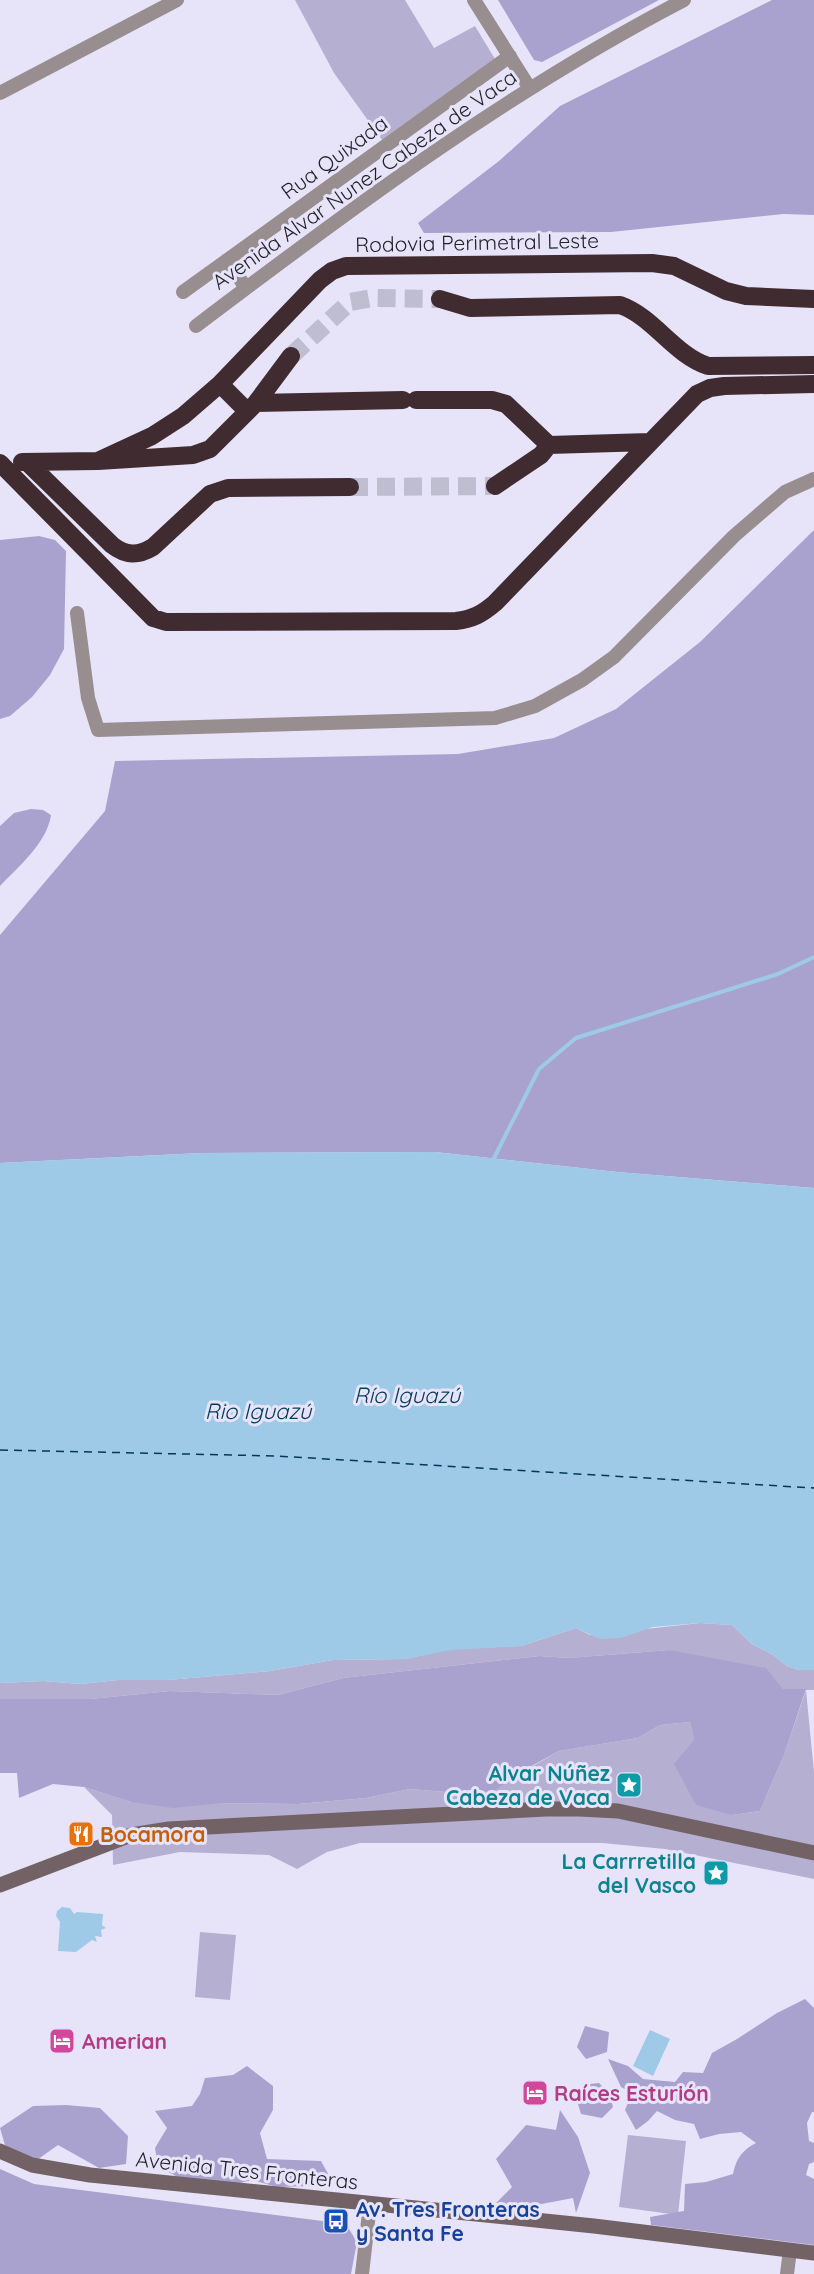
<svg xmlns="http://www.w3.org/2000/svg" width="814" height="2274" font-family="Quicksand,sans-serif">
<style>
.green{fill:#b5b0d1}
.forest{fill:#a9a2ce}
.water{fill:#9ec9e7}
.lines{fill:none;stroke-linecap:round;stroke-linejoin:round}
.stream{stroke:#9ec9e7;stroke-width:4}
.ferry{stroke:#003a57;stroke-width:1.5;stroke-dasharray:8 6;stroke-linecap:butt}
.highway-tunnel{stroke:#bfbdd0;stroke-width:18;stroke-dasharray:18 9;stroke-linecap:butt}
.street{stroke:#988d8f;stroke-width:14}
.secondary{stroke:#726265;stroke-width:15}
.highway{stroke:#402c30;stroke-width:18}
.labels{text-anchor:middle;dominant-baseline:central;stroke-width:6;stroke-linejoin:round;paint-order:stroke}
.street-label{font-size:21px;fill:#211f27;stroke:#e7e4fa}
.culture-label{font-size:21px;font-weight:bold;fill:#0d838f;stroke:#e7e4fa;text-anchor:end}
.food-label{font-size:21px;font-weight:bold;fill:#c56008;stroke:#e7e4fa;text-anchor:start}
.hotel-label{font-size:21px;font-weight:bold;fill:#b23c85;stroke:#e7e4fa;text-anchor:start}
.transit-label{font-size:21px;font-weight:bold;fill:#164399;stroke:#e7e4fa;text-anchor:start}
.water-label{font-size:22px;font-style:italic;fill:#003a57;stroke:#e7e4fa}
</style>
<rect width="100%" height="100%" fill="#e7e4fa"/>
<path class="green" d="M295,0H405L434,48L475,26L495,59L382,140L334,73Z
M700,1623L732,1625L752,1644L773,1655L787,1666L799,1670H814V1690H806L814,1772V1879L665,1849L602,1843H360L327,1852L297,1869L269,1855L180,1852L113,1865L112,1815L84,1787L131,1802L298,1804L366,1798L410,1789L446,1792L467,1804L559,1751L638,1738L660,1725L690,1722L694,1739L732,1815L760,1811L784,1755L806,1690L783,1689L669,1650L569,1658L540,1656L343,1678L278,1695L170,1691L90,1699H0V1683L43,1681L81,1684L118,1680H168L270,1671L333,1660L405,1659L451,1649L521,1646L576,1628L590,1635Z
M200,1932L236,1935L230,2000L195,1997Z
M628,2135L686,2141L678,2215L619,2207Z"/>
<path class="forest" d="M498,0H659L542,62L534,60Z
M772,0H814V215L783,214L611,232L424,233L418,223L499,161L560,106Z
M814,530V1188L617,1172L435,1152L201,1153L0,1163V935L105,811L115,761L458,754L554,738L616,709L700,642Z
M39,536L55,540L66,551L64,649L50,675L32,697L10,716L0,719V540Z
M31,809L43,810L51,815C47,843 19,866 0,886V826L14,813Z
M669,1650L766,1668L783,1689H806L784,1755L760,1811L732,1815L696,1805L674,1764L694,1740L690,1722L660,1725L638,1738L559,1751L526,1769L487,1796L467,1804L446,1792L410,1789L366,1798L298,1804L223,1803L173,1808L131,1802L84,1787L53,1784L19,1798L17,1773H0V1699H90L170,1691L278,1695L343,1678L540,1656L569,1658Z
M805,1999L814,2008V2112H812L807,2123L809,2141L814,2143V2162L809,2164L806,2175L814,2179V2245L651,2225L650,2217L684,2211L685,2184L706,2182L733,2174C736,2159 742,2150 756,2143L741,2132L719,2134L700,2139L694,2124L675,2120L657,2111L648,2121L636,2130L625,2110L632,2093L621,2087L608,2059L628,2066L643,2079L675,2082L683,2072L703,2073L712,2053L737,2039L777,2013Z
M585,2026L609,2032L607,2052L586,2059L577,2047Z
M247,2066L273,2086V2110L260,2133L267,2159L321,2161L332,2181L311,2186L277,2187L252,2180L228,2186L188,2183L158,2166L155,2148L167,2128L155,2111L192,2106L200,2094L205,2078L233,2075Z
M599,2083L610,2094L613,2107L602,2118L581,2114L575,2094L590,2084Z
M66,2105L100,2108L128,2136L126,2164L99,2168L58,2145L34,2162L5,2145L0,2128L33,2106Z
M560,2110L578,2137L590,2173L576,2213L573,2198L526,2207L496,2203L512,2187L496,2159L526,2125L556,2130Z
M0,2169L34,2184L346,2224L357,2242L351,2274H0Z"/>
<path class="water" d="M435,1152L617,1172L814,1188V1670H799L787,1666L773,1655L752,1644L732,1625L700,1623L653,1627L621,1638L600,1639L576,1628L521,1646L451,1650L405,1659L333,1660L270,1671L168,1680H118L81,1684L43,1681L0,1683V1163L201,1153Z
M62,1907L70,1908L74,1914L77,1912L103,1914L102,1925L106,1928L101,1930L102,1937L95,1936L97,1942L92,1940L76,1952L58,1951L60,1922L56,1916L57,1911Z
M650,2030L670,2039L653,2076L633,2066Z"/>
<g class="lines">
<path class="stream" d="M492,1162L539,1069L576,1038L778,974L814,957"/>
<path class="ferry" d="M0,1450L277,1456L814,1488"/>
<path class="highway-tunnel" d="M291,356L350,302L372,298L440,299
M350,487L495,486"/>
<path class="street" d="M474,0L529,87
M0,93L177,0
M227,260L246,288
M183,292L510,56
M196,326C353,207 509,91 684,0
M77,613L88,698L98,730L495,718L535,706L582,680L614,657L734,536L785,492L814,479
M362,2274L370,2204
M787,2274L790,2250"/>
<path class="secondary" d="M0,1885L131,1835L169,1829L546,1809H579L618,1811L814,1853
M0,2151L32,2165L90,2175L594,2226L814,2253"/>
<path class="highway" d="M440,299L470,308L620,305C654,317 673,354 708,366L814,365
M220,384L247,411
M416,400H492L506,404L549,445
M256,403L403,400
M98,461L152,436L183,416L220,384L320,280L332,271L346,266L652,263L674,266L726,291L746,296L814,299
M22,462L98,461L193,455L210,449L256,403L291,356
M27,462L112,545C126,556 138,556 153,547L210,494L228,488L350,487
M0,463L153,618L166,622L456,621C473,619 482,614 495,603L697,394L710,388L724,386L814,384
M495,486L541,455L549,445L649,442"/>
</g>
<defs>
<g id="sight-square" transform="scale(1.35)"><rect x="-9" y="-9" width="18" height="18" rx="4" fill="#0f9aa8" stroke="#e7e4fa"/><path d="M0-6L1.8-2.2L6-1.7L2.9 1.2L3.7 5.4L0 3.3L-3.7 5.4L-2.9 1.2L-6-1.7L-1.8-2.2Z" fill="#fff"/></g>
<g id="restaurant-square" transform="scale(1.35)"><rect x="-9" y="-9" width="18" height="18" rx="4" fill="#e8710a" stroke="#e7e4fa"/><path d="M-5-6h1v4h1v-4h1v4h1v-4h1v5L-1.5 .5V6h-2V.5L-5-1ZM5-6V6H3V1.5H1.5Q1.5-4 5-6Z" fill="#fff"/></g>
<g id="hotel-square" transform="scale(1.35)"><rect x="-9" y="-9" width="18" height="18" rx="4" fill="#d1479c" stroke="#e7e4fa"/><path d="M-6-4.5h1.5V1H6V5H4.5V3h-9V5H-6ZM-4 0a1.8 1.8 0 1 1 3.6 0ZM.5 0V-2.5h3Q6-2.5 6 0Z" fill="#fff"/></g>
<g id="bus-square" transform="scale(1.35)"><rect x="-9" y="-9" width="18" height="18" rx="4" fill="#1a4fb4" stroke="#e7e4fa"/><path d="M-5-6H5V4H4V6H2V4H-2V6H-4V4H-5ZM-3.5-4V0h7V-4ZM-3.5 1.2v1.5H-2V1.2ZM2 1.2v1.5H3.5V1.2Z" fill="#fff"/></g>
</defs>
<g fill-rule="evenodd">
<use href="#sight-square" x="629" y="1785"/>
<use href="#restaurant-square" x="81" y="1834"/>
<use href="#sight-square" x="716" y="1873"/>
<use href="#hotel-square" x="62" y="2041"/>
<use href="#hotel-square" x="535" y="2093"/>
<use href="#bus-square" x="336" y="2221"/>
</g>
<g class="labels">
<g class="street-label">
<text transform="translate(334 157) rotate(-36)">Rua Quixada</text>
<text transform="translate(364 179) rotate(-35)">Avenida Alvar Nunez Cabeza de Vaca</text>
<text transform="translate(477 242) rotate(-1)">Rodovia Perimetral Leste</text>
<text transform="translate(247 2170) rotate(6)">Avenida Tres Fronteras</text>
</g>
<g class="culture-label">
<text x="610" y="1773">Alvar Núñez<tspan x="610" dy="24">Cabeza de Vaca</tspan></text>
<text x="696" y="1861">La Carrretilla<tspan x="696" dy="24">del Vasco</tspan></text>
</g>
<g class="food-label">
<text x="100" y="1834">Bocamora</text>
</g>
<g class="hotel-label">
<text x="82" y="2041">Amerian</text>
<text x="554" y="2093">Raíces Esturión</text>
</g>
<g class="transit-label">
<text x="356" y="2209">Av. Tres Fronteras<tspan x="356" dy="24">y Santa Fe</tspan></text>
</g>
<g class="water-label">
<text x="407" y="1395">Río Iguazú</text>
<text x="258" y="1411">Rio Iguazú</text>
</g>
</g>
</svg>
